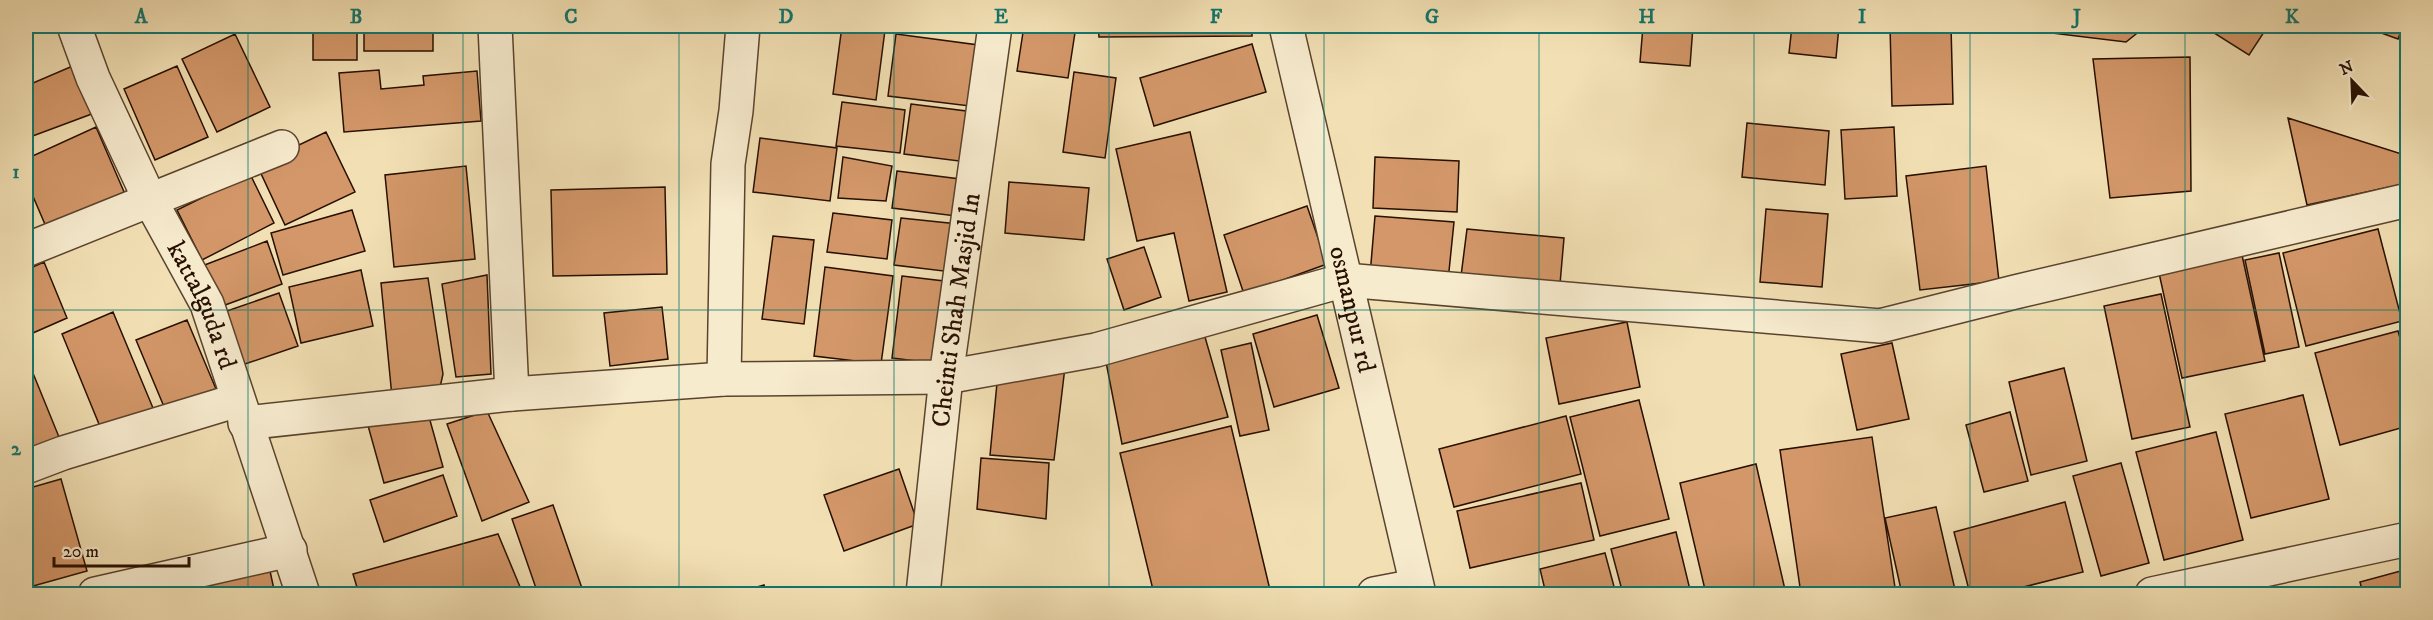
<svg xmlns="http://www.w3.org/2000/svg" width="2433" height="620" font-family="'IM FELL DW Pica',serif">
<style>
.building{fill:#d39769;stroke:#270f01;stroke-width:1.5}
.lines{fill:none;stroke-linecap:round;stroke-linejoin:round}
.minor-casing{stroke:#5a432e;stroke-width:36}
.minor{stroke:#f7ebce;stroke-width:33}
.grid{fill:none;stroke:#0f766e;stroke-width:1.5;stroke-opacity:0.55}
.labels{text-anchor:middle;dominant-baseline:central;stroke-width:4.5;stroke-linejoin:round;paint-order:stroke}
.street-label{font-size:26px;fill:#270f01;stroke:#f7ebce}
.neatline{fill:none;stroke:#0f766e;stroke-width:2}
.grid-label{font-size:20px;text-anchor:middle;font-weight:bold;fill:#0f766e}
</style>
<rect width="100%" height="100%" fill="#f2e0b4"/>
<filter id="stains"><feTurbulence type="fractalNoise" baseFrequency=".00333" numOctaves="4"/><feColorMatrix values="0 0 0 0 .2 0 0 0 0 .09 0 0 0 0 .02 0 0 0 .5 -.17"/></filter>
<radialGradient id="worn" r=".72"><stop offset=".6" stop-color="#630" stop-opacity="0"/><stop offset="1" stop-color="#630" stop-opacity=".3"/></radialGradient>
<path class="building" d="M313,26H357V60H313Z
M364,26H433V51H364Z
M607,26H687V31Z
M842,26L885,30L876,100L833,94Z
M936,26H975V30Z
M1024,26H1076L1068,78L1017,71Z
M1098,26H1252V36L1099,37Z
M1643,26H1693L1690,66L1640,62Z
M1792,26H1839L1836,58L1789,53Z
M1890,26H1951L1953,104L1892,106Z
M2048,26H2146L2126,42L2043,32Z
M2203,26H2268L2249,55Z
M2362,26H2403L2398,39Z
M235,34L270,107L217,132L182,59Z
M896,34L986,46L978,107L888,96Z
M1252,44L1266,92L1154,126L1140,78Z
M2190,57L2191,191L2110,198L2093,59Z
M75,65L97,112L30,137L26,126V86Z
M177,66L208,137L155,160L124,89Z
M379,70L381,89L424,85L423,76L477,71L481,121L344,132L339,73Z
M1074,72L1116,78L1105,158L1063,152Z
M842,102L905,110L900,153L836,146Z
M911,104L974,112L967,162L904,154Z
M2288,118L2408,156V183L2307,205Z
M1747,123L1829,131L1825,185L1742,177Z
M96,127L128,201L50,236L26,180V159Z
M1894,127L1897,196L1845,199L1841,130Z
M326,132L355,192L285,225L257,165Z
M1190,132L1227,292L1189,301L1174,233L1137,241L1116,149Z
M760,138L837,148L830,201L753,192Z
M843,157L892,166L886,201L838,198Z
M1375,157L1459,161L1457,212L1373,208Z
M466,166L475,259L394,267L385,175Z
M1986,166L1999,281L1920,290L1906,176Z
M897,171L968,180L964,217L892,208Z
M250,174L274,223L202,260L177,210Z
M1009,182L1089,188L1084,240L1005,233Z
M665,187L667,274L553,276L551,190Z
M1307,206L1327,264L1244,294L1224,235Z
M1766,209L1828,214L1822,287L1760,282Z
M352,210L365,251L283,275L271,233Z
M833,213L892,220L887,259L827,252Z
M1375,216L1454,222L1448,281L1370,275Z
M901,218L958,224L952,272L894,265Z
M1467,229L1564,238L1560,284L1461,276Z
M2378,229L2402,321L2306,346L2283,253Z
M773,236L814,240L804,324L762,319Z
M267,241L282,284L217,308L202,266Z
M1144,247L1161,297L1124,310L1107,259Z
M2279,253L2299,347L2265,354L2245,260Z
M2242,255L2265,361L2182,378L2159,273Z
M44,262L67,318L26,336V270Z
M825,267L893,276L881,364L814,356Z
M361,270L373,326L301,343L289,287Z
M487,275L491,374L456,377L442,284Z
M902,276L944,281L933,363L892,358Z
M428,278L443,374L439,392L392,397L381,283Z
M279,293L298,346L242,365L224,312Z
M2161,294L2190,427L2132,439L2104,306Z
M662,307L668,359L610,366L604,313Z
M113,312L153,408L101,429L62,334Z
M1317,315L1339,388L1274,407L1253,334Z
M187,320L216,389L165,409L136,340Z
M1627,322L1640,387L1559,404L1546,338Z
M2398,331L2408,366V426L2340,445L2315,353Z
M1205,337L1228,417L1122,444L1106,362Z
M1251,343L1269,430L1240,436L1221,350Z
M1892,343L1909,419L1857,430L1841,354Z
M26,356L59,437L26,452Z
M1065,367L1054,460L990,455L998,373Z
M2064,368L2087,461L2031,475L2009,382Z
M2303,395L2329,499L2251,518L2225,414Z
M1639,400L1669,519L1600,536L1570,417Z
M426,406L443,467L384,483L367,422Z
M487,411L529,502L482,521L447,424Z
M2010,412L2028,481L1984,492L1966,425Z
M1566,416L1581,474L1454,507L1439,449Z
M1231,426L1270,590L1252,594H1154L1120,453Z
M2216,432L2243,540L2164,560L2136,452Z
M1872,437L1896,594H1801L1780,450Z
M981,458L1049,463L1046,519L977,509Z
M2121,463L2149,563L2101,576L2073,476Z
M1756,464L1786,594H1706L1680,483Z
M899,469L918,524L844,551L824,495Z
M443,475L457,516L384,542L370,500Z
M61,479L87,571L26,588V489Z
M1581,483L1594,540L1470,568L1457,511Z
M2065,502L2083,572L1996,594H1970L1954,532Z
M553,505L584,594H538L512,519Z
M1936,507L1956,594H1902L1885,518Z
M1676,532L1691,594H1623L1611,549Z
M498,534L523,594H359L353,574Z
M1605,553L1616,594H1546L1540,569Z
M2408,569V594H2363L2360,582Z
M270,571L275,594H186L185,591Z
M764,585L767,594H732Z"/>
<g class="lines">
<g class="minor-casing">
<g id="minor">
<path id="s1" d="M74,26L93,78L150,200L207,304L303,594"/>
<path d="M495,26L512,394"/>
<path id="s2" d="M1286,26L1419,594"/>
<path d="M26,250L282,147"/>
<path d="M724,379L728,164L736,111L743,26"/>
<path d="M245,423L512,394L724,379L946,377L1096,350L1345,280L1880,326L2015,292L2408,200"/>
<path d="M26,467L63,453L238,400"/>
<path d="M95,594L290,550"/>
<path id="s3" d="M923,594L946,377L995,26"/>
<path d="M1374,594L1416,586"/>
<path d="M2152,594L2408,539"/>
</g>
</g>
<use href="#minor" class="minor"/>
</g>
<path class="grid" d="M248,26V594M463,26V594M679,26V594M894,26V594M1109,26V594M1324,26V594M1539,26V594M1754,26V594M1970,26V594M2185,26V594M26,310H2408"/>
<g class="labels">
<g class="street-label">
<text stroke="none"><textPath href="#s1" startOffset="308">kattalguda rd</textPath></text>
<text stroke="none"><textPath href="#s3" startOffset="286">Cheinti Shah Masjid ln</textPath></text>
<text stroke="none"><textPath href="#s2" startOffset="291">osmanpur rd</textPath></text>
</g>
</g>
<rect width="2433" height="620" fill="none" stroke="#f2e0b4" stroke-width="66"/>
<g transform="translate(2352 81) rotate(337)" stroke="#f7ebce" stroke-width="4.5" paint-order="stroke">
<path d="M0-4.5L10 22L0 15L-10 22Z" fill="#270f01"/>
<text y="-9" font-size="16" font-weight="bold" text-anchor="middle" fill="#270f01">N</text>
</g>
<path d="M54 557v9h135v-9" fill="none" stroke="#270f01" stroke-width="3"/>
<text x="63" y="557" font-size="18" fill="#270f01" stroke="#f7ebce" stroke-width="4.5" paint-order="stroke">20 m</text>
<rect x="33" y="33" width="2367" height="554" class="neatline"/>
<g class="grid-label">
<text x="141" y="23">A</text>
<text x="356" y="23">B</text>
<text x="571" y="23">C</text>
<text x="786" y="23">D</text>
<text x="1001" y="23">E</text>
<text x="1216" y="23">F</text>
<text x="1432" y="23">G</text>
<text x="1647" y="23">H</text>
<text x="1862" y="23">I</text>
<text x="2077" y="23">J</text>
<text x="2292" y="23">K</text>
<text x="16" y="178">1</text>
<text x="16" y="455">2</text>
</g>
<rect width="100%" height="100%" filter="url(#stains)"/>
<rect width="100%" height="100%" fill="url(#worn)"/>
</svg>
